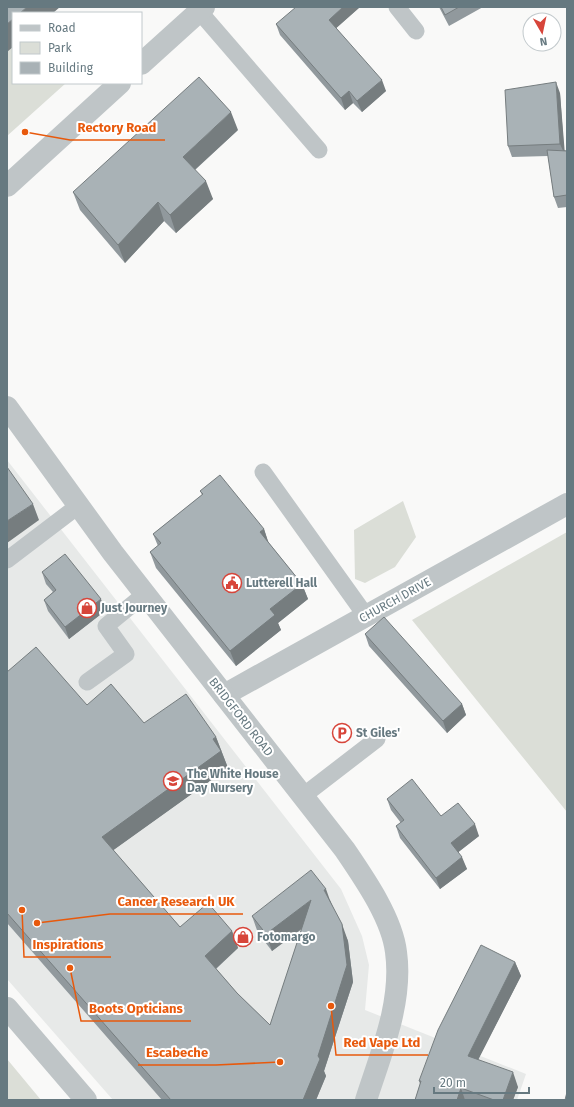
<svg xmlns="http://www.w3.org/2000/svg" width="574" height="1107" font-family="'Fira Sans',sans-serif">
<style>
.built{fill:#e7e9e8}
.green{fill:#dbded7}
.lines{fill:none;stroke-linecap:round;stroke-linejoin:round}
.service{stroke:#bfc5c7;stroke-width:17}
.minor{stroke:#bfc5c7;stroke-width:22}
.tertiary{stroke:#bfc5c7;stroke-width:22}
.wall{fill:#91999d}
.shaded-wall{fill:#767d7f}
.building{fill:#a9b2b6;stroke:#767d7f}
.labels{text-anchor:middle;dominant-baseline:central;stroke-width:4;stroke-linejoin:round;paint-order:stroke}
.poi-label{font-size:12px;font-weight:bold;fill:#667980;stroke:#fff;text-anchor:start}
.street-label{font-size:12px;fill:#667980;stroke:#fff}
.leader{fill:none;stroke:#e8590c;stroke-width:1.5}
.callout-dot{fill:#e8590c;stroke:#fff;stroke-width:1.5}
.callout-label{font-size:13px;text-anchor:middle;font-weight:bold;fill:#e8590c;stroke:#fff;stroke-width:4;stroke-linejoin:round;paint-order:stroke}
</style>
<rect width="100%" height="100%" fill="#f9f9f8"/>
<path class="built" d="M7,460L341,889L362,936L369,965L365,1010L526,1074L517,1100H113L7,979Z"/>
<path class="green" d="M13,47V83H66L7,136V52Z
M403,501L416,537L395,567L365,583L355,579L354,530Z
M567,532V812L412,620Z
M7,1059L41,1100H7Z"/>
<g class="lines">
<path class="service" d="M397,7L416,31
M199,11L319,150
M263,472L366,616
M7,560L78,506
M87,682L126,654L106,626L145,594
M303,796L377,739"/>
<path class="minor" d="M224,695L567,504
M7,1008L86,1100"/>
<path class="tertiary" d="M141,64L204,7
M7,186L120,83
M7,407L113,553L345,850C364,878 392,918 396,952C403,1002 381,1053 366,1100"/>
</g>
<path class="wall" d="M360,7L336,28L386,91L362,112L353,103L345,110L280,35L276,24Z
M439,7H483L449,26Z
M560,93L564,150L567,151V207L558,208L554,197L548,156L512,157L508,146Z
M238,130L195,170L213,199L176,233L164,221L125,263L80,210L73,192Z
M200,491L264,529L268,542L302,584L308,599L278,623L281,630L236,666L156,568L150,552L158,546L153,534L202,495Z
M42,572L105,611L69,639L48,611L44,600L53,592L46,584Z
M365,634L462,704L466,715L447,733L369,646Z
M7,672L87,705L144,723L216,737L228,768L113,850L180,927L232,931L238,948L216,969L237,993L270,1025L302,929L272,951L258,933L252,916L330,900L348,941L353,982L324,1071L326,1076L316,1100H162L7,923Z
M387,799L441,816L479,836L458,852L467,869L440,889L400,838L396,826L401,823L391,810Z
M515,962L521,976L478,1059L518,1087L513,1100H415L420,1084L419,1081Z"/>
<path class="shaded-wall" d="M27,7H60L53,13H20Z
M343,7H360L333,31L329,20Z
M13,19V47L7,52V24Z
M382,80L386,91L362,112L357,101Z
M556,82L560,93L565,155L560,144Z
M349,91L353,103L345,110L341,98Z
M231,112L238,130L189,175L183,157Z
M206,181L213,199L176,233L170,215Z
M158,202L164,221L125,263L118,245Z
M33,504L39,520L7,543V521Z
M264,529L269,544L260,532Z
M302,584L308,599L278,623L281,630L236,666L230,651L270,609Z
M101,599L105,611L69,639L65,627Z
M462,704L466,715L447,733L443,721Z
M216,737L228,768L108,854L102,837Z
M475,824L479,836L456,854L451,843Z
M462,857L467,869L440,889L436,878Z
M326,889L332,906L324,890Z
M311,900L317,917L272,951L266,934Z
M342,924L348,941L353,982L324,1071L326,1076L316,1100H303Z
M232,931L238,948L211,973L205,956Z
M515,962L521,976L473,1070L468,1056Z
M513,1072L518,1087L513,1100H503Z
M461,1088L465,1100H457Z"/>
<path class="building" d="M7,7H27L20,13H13V19L7,24Z
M296,7H343L329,20L382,80L357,101L349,91L341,98L276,24Z
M441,7H459L445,15Z
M199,77L231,112L183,157L206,181L170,215L158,202L118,245L73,192Z
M556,82L560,144L508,146L505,90Z
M547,150L567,151V195L554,197Z
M7,467L33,504L7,521Z
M220,475L264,529L260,532L302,584L270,609L275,615L230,651L150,552L161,543L153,534L203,494L200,491Z
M65,554L101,599L65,627L44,600L56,590L42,572Z
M384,617L462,704L443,721L365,634Z
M36,647L87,705L111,684L144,723L186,694L216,737L213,739L221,751L102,837L180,927L208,903L232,931L205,956L237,993L270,1025L311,900L266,934L252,916L311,870L326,889L324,890L342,924L347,965L318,1056L320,1059L303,1100H171L7,913V672Z
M412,779L441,816L458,803L475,824L451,843L462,857L436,878L396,826L404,820L387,799Z
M481,945L515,962L468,1056L513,1072L503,1100H494L461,1088L457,1100H415L421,1081H419L438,1030Z
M567,1092V1100H565Z"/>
<defs>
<g id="civic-ring" transform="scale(1)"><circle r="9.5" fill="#fff" stroke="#d7453a" stroke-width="1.5"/><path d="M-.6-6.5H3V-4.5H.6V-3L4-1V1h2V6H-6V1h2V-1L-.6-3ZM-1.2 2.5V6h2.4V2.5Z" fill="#d7453a"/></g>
<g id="shop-ring" transform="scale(1)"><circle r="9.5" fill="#fff" stroke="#d7453a" stroke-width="1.5"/><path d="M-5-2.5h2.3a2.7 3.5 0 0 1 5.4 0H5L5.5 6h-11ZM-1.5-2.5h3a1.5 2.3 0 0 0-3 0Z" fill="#d7453a"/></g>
<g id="parking-ring" transform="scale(1)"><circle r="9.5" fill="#fff" stroke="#d7453a" stroke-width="1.5"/><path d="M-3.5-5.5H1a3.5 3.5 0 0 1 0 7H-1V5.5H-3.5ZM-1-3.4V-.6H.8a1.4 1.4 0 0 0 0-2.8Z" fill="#d7453a"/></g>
<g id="school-ring" transform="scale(1)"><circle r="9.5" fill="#fff" stroke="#d7453a" stroke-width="1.5"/><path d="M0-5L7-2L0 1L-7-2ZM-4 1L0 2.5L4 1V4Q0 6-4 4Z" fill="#d7453a"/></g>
</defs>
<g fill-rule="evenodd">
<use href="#civic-ring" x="232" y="583"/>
<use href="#shop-ring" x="87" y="608"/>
<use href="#parking-ring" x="342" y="733"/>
<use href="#school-ring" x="173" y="781"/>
<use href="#shop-ring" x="243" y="937"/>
</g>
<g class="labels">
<g class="poi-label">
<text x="246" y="583">Lutterell Hall</text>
<text x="101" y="608">Just Journey</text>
<text x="356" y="733">St Giles'</text>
<text x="187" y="774">The White House<tspan x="187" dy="14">Day Nursery</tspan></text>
<text x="257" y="937">Fotomargo</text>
</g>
<g class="street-label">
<text transform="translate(395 600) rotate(-29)">CHURCH DRIVE</text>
<text transform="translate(241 717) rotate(52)">BRIDGFORD ROAD</text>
</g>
</g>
<path class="leader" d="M25 132L70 140H165M37 923L110 914H243M22 910L24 957H111M70 968L81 1021H191M331 1006L336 1055H428M280 1062L216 1065H138"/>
<g class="callout-dot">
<circle cx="25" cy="132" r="4"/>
<circle cx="37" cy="923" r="4"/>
<circle cx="22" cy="910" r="4"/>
<circle cx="70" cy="968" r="4"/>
<circle cx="331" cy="1006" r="4"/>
<circle cx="280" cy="1062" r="4"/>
</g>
<g class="callout-label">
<text x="117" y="132">Rectory Road</text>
<text x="176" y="906">Cancer Research UK</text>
<text x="68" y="949">Inspirations</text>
<text x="136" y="1013">Boots Opticians</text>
<text x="382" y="1047">Red Vape Ltd</text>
<text x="177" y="1057">Escabeche</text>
</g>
<rect width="574" height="1107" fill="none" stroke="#667980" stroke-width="16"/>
<rect x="12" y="12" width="130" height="72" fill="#ffffff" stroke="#c2c9cc"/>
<rect x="20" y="25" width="20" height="6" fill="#bfc5c7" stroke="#c2c9cc"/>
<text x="48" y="32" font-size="12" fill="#667980">Road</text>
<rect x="20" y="42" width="20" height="12" fill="#dbded7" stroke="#c2c9cc"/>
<text x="48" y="52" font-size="12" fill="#667980">Park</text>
<rect x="20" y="62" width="20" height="12" fill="#a9b2b6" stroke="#c2c9cc"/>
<text x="48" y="72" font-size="12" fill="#667980">Building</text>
<g transform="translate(542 32) rotate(171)"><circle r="19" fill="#ffffff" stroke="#c2c9cc"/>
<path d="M0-3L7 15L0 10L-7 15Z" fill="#d7453a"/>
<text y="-6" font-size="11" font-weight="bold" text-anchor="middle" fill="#667980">N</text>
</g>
<path d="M434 1087v6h95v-6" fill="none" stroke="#667980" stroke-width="2"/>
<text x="440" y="1087" font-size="12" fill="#667980" stroke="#ffffff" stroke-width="3" paint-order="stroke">20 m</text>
</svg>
